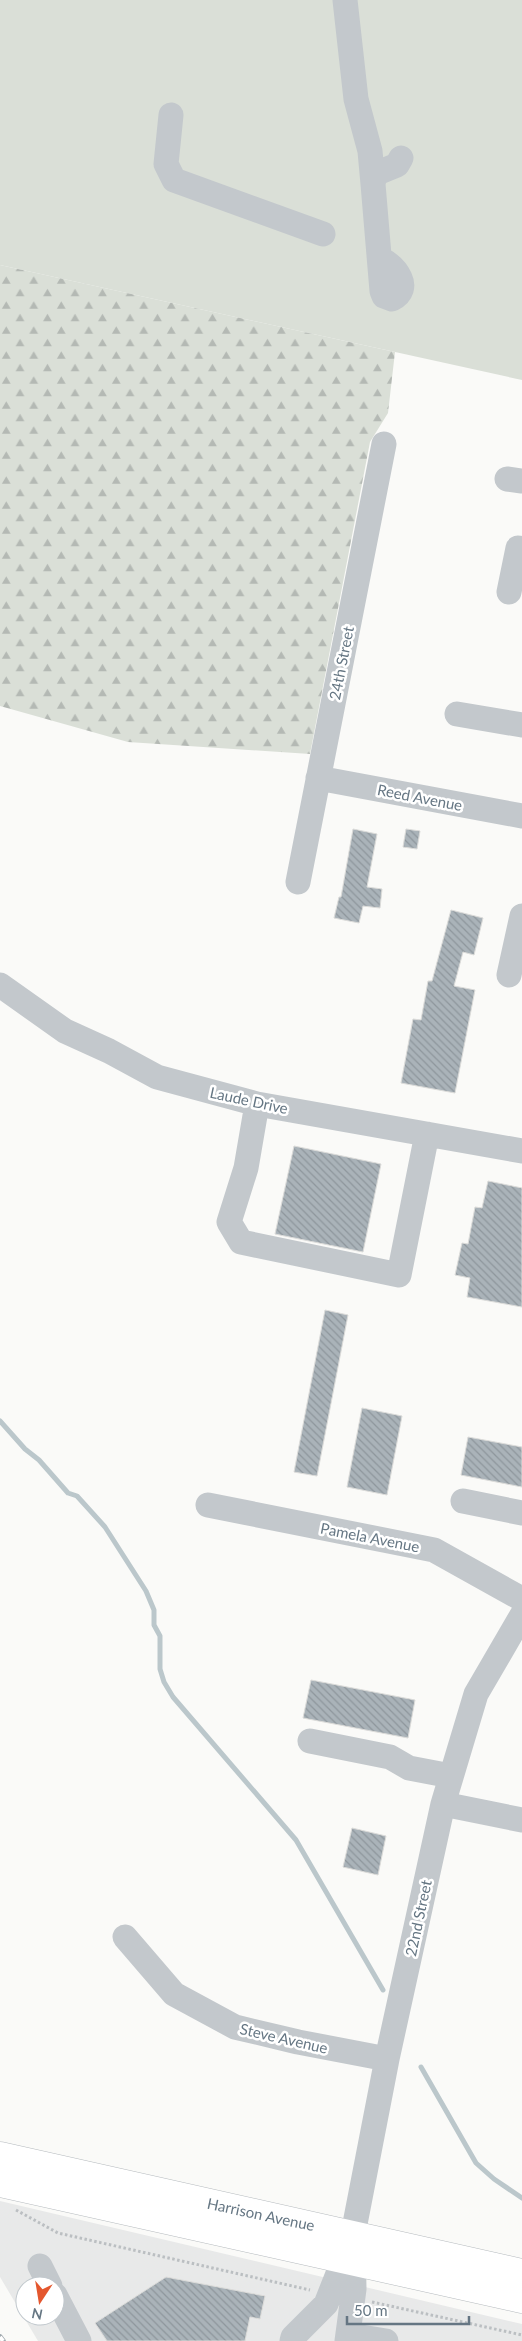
<svg xmlns="http://www.w3.org/2000/svg" width="522" height="2341" font-family="Lato,sans-serif">
<style>
.built{fill:#e8e9e9;fill-rule:evenodd}
.grass{fill:#dadfd7}
.forest{fill:url(#forest-firs)}
.lines{fill:none;stroke-linecap:round;stroke-linejoin:round}
.stream{stroke:#bbc7cb;stroke-width:5}
.building{fill:url(#building-back-hatch);stroke:#dcdcda}
.major-casing{stroke:#b5babe;stroke-width:29}
.path{stroke:#bbbfc2;stroke-width:3;stroke-dasharray:2.5 2.5;stroke-linecap:butt}
.minor{stroke:#c3c8cc;stroke-width:25}
.major{stroke:#fff;stroke-width:28}
.rail-casing{stroke:#a2aab0;stroke-width:5.5}
.rail{stroke:#fff;stroke-width:4;stroke-dasharray:11;stroke-linecap:butt}
.labels{text-anchor:middle;dominant-baseline:central;stroke-width:5;stroke-linejoin:round;paint-order:stroke}
.street-label{font-size:15px;fill:#657683;stroke:#fff}
</style>
<defs>
<pattern id="forest-firs" width="22" height="20" patternUnits="userSpaceOnUse" patternTransform="scale(1.25)"><rect width="22" height="20" fill="#dadfd7"/><path d="M5 1l3.5 6h-7zM16 11l3.5 6h-7z" fill="#b4b9b4"/></pattern>
<pattern id="building-back-hatch" width="6" height="6" patternUnits="userSpaceOnUse" patternTransform="scale(1.25)"><rect width="6" height="6" fill="#aab3b9"/><path d="M-1 5l2 2M0 0l6 6M5-1l2 2" fill="none" stroke="#8e969c"/></pattern>
</defs>
<rect width="100%" height="100%" fill="#fafaf8"/>
<path class="built" d="M0,2201L522,2324V2341H38L0,2277ZM25,2286H55V2316H25Z"/>
<path class="grass" d="M0,0H522V380L0,265Z"/>
<path class="forest" d="M0,265L395,352L388,413L370,442L310,754L128,742L0,706Z"/>
<g class="lines">
<path class="stream" d="M0,1421L25,1449L39,1460L68,1493L77,1496L105,1527L146,1591L154,1610V1625L160,1636V1669L164,1682L173,1697L296,1840L383,1990
M421,2067L476,2163L494,2179L522,2198"/>
</g>
<path class="building" d="M353,829L377,834L367,887L382,889L380,908L363,906L359,923L334,918L339,897H341Z
M406,829L420,831L417,849L403,847Z
M451,910L483,918L474,955L463,952L454,986L475,990L455,1093L401,1083L413,1019L421,1020L428,981H432Z
M294,1146L381,1164L363,1252L275,1234Z
M488,1181L522,1188V1307L467,1297L470,1278L455,1275L462,1243L468,1244L475,1207L482,1208Z
M325,1310L348,1315L317,1476L294,1472Z
M362,1408L402,1416L387,1495L347,1487Z
M468,1437L522,1447V1487L461,1475Z
M311,1680L415,1700L408,1738L303,1718Z
M352,1828L386,1836L378,1875L343,1867Z
M166,2277L265,2296L260,2319L250,2317L245,2341H107L95,2323Z"/>
<g class="lines">
<g class="major-casing">
<path id="major" d="M0,2156L522,2273
M0,2183L522,2299"/>
</g>
<path class="path" d="M16,2210L58,2233L310,2290
M372,2302L522,2335"/>
<path class="minor" d="M345,0L356,99L370,151L373,184
M171,115L166,164L174,180L323,234
M381,259C396,267 413,288 392,299L384,296L382,291L373,184L375,174L397,165L401,158
M507,479L522,481
M509,592L518,548L522,549
M457,714L522,725
M318,778L522,816
M298,882L384,444
M509,975L522,916
M0,985L65,1031L109,1051L157,1077L257,1104L522,1151
M257,1104L246,1168L229,1222L241,1242L399,1275L427,1134
M463,1501L522,1513
M208,1505L434,1550L522,1599
M310,1741L390,1757L409,1768L451,1776
M443,1804L522,1820
M125,1937L174,1994L235,2027L298,2042L387,2059
M40,2266L50,2286
M55,2295L79,2341
M349,2335L386,2341
M292,2341L293,2337L326,2304L349,2246
M347,2341L354,2289L353,2234L387,2059L443,1804L476,1694L522,1615"/>
<use href="#major" class="major"/>
<g class="rail-casing">
<path id="rail" d="M0,2337L3,2341"/>
</g>
<use href="#rail" class="rail"/>
</g>
<g class="labels">
<g class="street-label">
<text transform="translate(341 663) rotate(-79)">24th Street</text>
<text transform="translate(420 797) rotate(11)">Reed Avenue</text>
<text transform="translate(249 1100) rotate(12)">Laude Drive</text>
<text transform="translate(370 1537) rotate(11)">Pamela Avenue</text>
<text transform="translate(418 1918) rotate(-78)">22nd Street</text>
<text transform="translate(284 2038) rotate(13)">Steve Avenue</text>
<text transform="translate(261 2214) rotate(12)">Harrison Avenue</text>
</g>
</g>
<g transform="translate(40 2301) rotate(192)"><circle r="24" fill="#ffffff" stroke="#c1c8cd"/>
<path d="M0-4L9 19L0 12L-9 19Z" fill="#e4572e"/>
<text y="-8" font-size="14" font-weight="bold" text-anchor="middle" fill="#657683">N</text>
</g>
<path d="M347 2316v8h122v-8" fill="none" stroke="#657683" stroke-width="2.5"/>
<text x="354" y="2316" font-size="15" fill="#657683" stroke="#ffffff" stroke-width="4" paint-order="stroke">50 m</text>
</svg>
